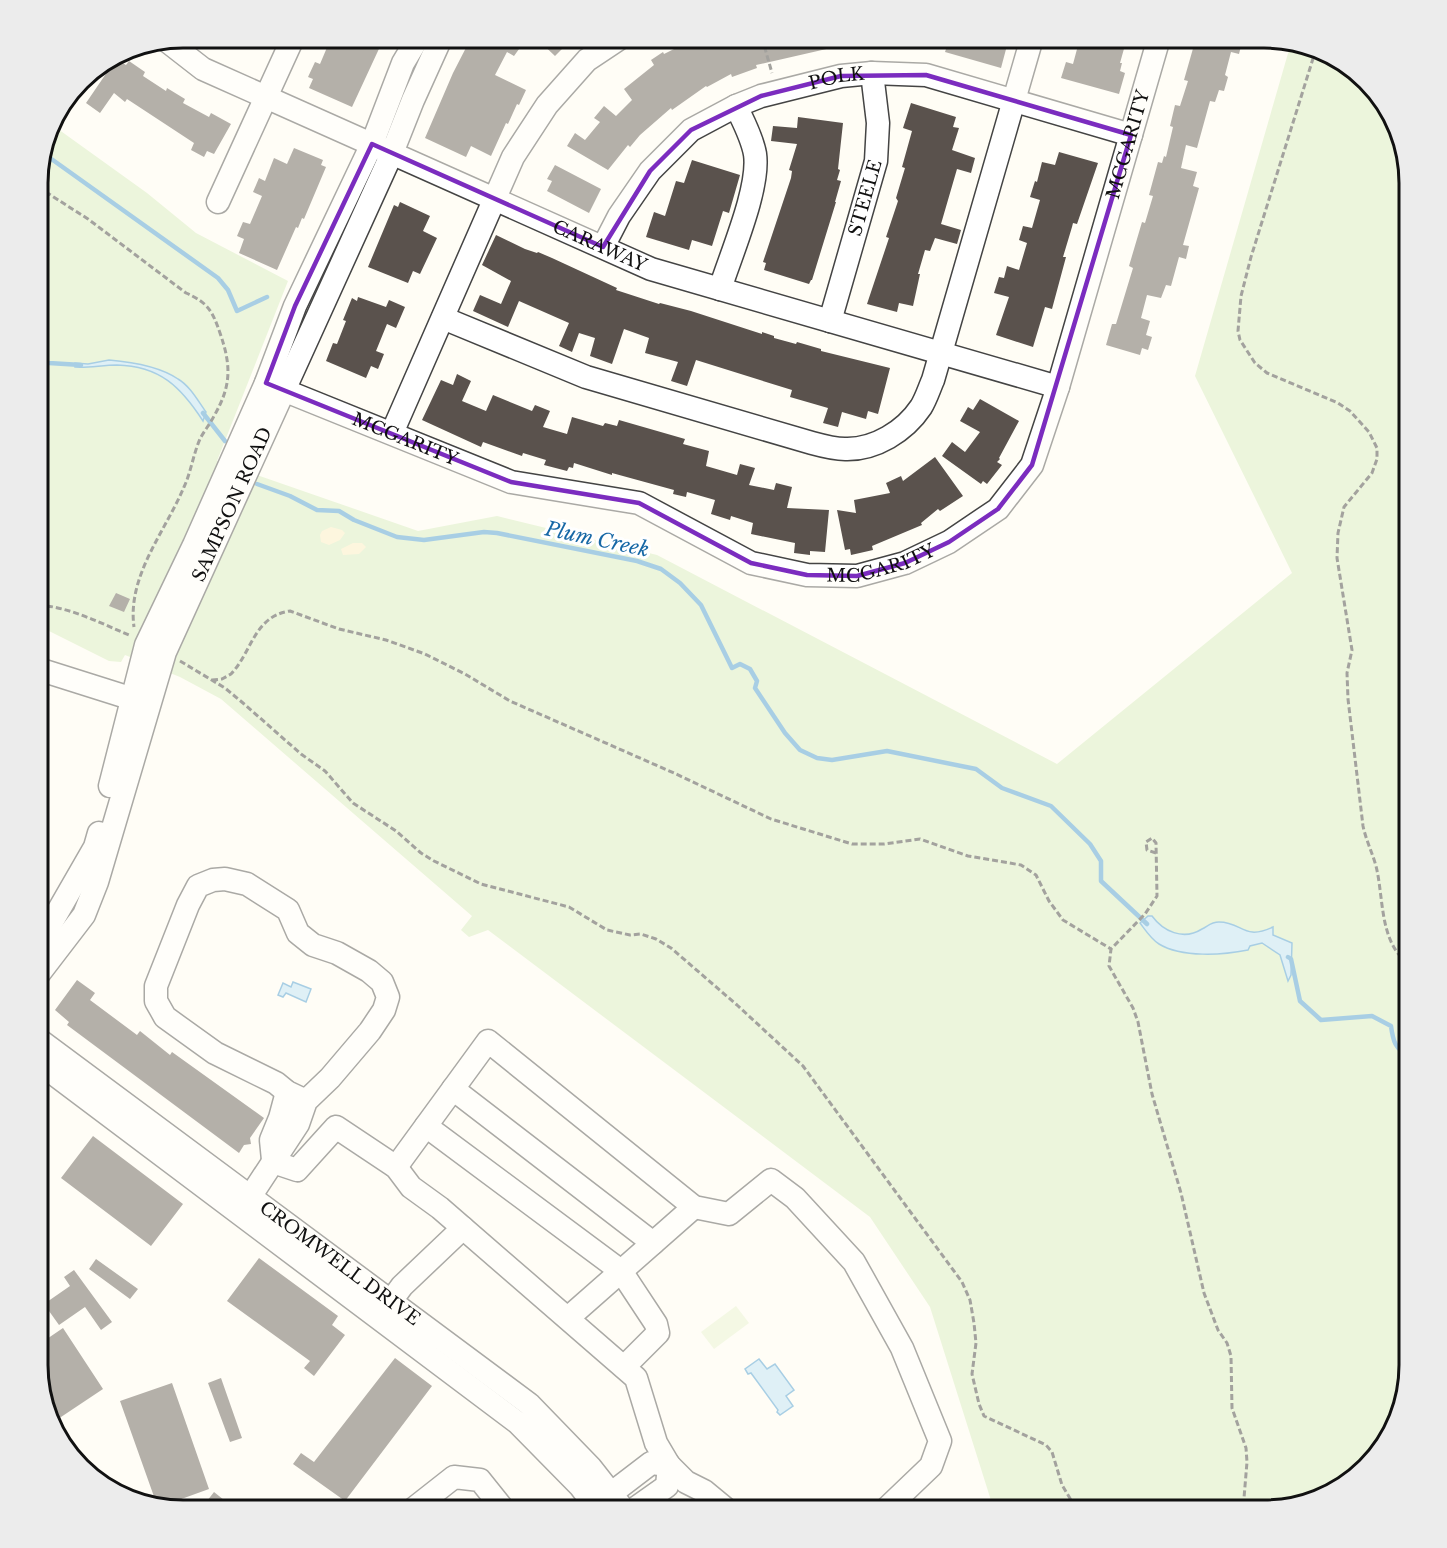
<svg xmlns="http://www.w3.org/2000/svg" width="1447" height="1548" font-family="'Libre Baskerville',serif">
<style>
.green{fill:#d5ebbd}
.sand{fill:#fbeec1}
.pitch{fill:#e6f2cf}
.water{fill:#b9e0f7;stroke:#3f96cf;stroke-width:1.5}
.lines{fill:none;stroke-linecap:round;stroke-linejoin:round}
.stream{stroke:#3f96cf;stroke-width:4.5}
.building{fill:#5a524d}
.minor-casing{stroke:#444;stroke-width:25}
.path{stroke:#333;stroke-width:3;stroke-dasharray:6 3;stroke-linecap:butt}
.minor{stroke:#fff;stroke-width:22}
.marked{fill:none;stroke:#7b2cbf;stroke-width:4.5;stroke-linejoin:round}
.labels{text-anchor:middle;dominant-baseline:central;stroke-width:6;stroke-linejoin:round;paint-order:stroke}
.street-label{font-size:18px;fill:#111;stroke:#fff}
.water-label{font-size:20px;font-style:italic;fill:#1768a6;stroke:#fff}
.rim{fill:none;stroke:#111;stroke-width:3}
</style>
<rect width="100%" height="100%" fill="#fffdf5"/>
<path class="green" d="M1291,43L1329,53L1379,94L1402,136L1409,183V1365L1394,1430L1353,1480L1311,1503L1264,1510H994L930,1307L870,1217L488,930L469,937L461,930L472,916L221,699L180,677L125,655L121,662L109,661L49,631L38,630V173L51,124L147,193L196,233L288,281L217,461L418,531L497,516L657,555L1057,764L1292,573L1195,376Z"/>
<path class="sand" d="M331,527L342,530L345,533L340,540L329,545L321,542L320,535L322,531Z
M353,543H362L366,547L359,554L343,555L341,549Z"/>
<path class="pitch" d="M736,1306L749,1323L714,1349L701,1332Z"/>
<path class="water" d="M109,360C132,362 159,366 178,379C190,386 198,401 206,412L203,421C181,387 160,366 117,365C102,365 89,368 75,367V363L88,364Z
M1148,916H1152C1163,931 1183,941 1202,929C1208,926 1211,922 1219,922C1243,922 1243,941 1273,927V935L1292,943L1291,975L1288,981L1280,955L1262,943L1250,946L1248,950C1223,955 1182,958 1159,944C1151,939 1146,931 1140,923Z
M293,982L311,989L306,1002L286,993L283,997L278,995L283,983L291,987Z
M759,1359L767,1369L775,1364L794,1390L786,1396L793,1406L780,1415L777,1412L778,1410L751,1373L748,1374L745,1369Z"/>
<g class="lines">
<path class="stream" d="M43,153L218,278L228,290L237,311L267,297
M38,358L49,363L81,365
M203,413L225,441
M257,484L290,496L317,510L339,511L354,520L397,537L424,540L484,532L497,533L637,561L661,569L680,583L701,605L732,668L740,664L750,669L757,681L755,688L785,733L800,750L817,758L832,760L887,751L976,769L1002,788L1051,806L1090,844L1101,861V881L1147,924
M1288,957L1291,959L1300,1001L1321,1020L1372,1016L1391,1026C1393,1041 1395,1049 1409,1056"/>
</g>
<path class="building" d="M331,38H384L352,107L309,88L313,79L308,77L315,62L320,64Z
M471,38H527L514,56L507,52L495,75L526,90L519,105L517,104L508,124L506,123L491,156L471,146L466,157L425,138L453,73Z
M536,38H573L555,56Z
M684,38H856L857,42L756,65L757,68L732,77L731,74L707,87L706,86L672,110L671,108L640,135L630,147L628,145L608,170L567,146L575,133L585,140L600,122L594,118L604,106L616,116L632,100L624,89L654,65L651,60L663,52L664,54L686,43Z
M922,38H1009L1001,68L945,52L946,49L921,46Z
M1080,38H1127L1120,63H1122L1120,71L1125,73L1119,94L1061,78L1066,62L1073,64Z
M1196,38H1243L1239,54L1231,52L1225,75L1228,77L1224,91L1219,90L1215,102L1210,101L1197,148L1186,145L1181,168L1197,172L1193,186L1199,188L1183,245L1189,246L1186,259L1179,257L1171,286L1166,285L1161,298L1147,295L1141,318L1150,321L1146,335L1152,337L1148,350L1142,348L1140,355L1106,345L1112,324H1116L1133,268L1129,266L1142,222L1145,223L1153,196L1149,195L1158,162L1162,163L1164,156L1166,157L1173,127L1170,126L1175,105L1180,106L1188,81L1184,80Z
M116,59L126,65L129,61L145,72L143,76L166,91L167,88L185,99L183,103L209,117L211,113L231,124L214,154L207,151L204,157L191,150L194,143L127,99L125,102L114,93L100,113L86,103Z
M911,103L956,117L953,127L959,128L952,150L975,158L971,173L957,169L941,224L961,230L957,244L935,238L930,251L925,250L918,274H920L913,306L899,303L897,312L867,304L889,238L886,237L898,201L896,198L905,168L902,167L912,131L903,128Z
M798,117L843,123L838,169L840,170L837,180L841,181L835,202H836L812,280H811L809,284L764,270L766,263L763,262L791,178L792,171L789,170L797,144L771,141L773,126L797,128Z
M294,148L323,160L321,165L326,167L304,219L302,218L298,228L296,227L277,270L239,253L244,239L237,236L243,222L250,224L262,196L253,192L259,178L265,181L274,158L287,164Z
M1059,152L1098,163L1077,224L1073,223L1072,227L1063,257H1066L1052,309L1045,307L1033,347L996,335L1009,297L994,293L999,277L1004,278L1007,266L1019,270L1027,243L1019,240L1023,226L1032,228L1040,200L1030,197L1035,181L1037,182L1042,162L1055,165Z
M692,160L740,175L729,213L723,211L712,246L692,240L689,250L646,237L654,212L665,216L676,181L684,183Z
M555,165L601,189L589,213L547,191L552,181L547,179Z
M400,202L430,216L423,231L437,238L420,274L413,271L408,283L368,267L394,205L398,207Z
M496,235L525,249L537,253L538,252L552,258L617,288L616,290L659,304L660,303L691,311L762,334V332L774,336V338L796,344L797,342L821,349V351L890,368L878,414L868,411L866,419L842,412L838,427L823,423L828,408L790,397L792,390L696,360L687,386L671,381L678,362L645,353L649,338L624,329L612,364L590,356L595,338L579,333L572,352L559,346L569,323L519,301L508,327L473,311L480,295L501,304L511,281L482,265Z
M358,297L386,307L389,300L405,307L396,328L387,324L376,351L384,354L378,369L371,366L366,378L326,361L333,343L337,344L346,321L343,320L352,298L357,301Z
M457,374L471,381L462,401L486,411L493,395L532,411L535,405L550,411L543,427L567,434L572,417L603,426L605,423L617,426L619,420L685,439L683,444L709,451L706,466L737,475L740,464L755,468L749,485L774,490L776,483L792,487L787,508L829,510L825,552L810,551V555L794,553L795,543L751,534L753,523L731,516L730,520L711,514L715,500L687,492L686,497L673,494L674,490L612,473V475L574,463L573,468L569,467L567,471L544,465L546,460L523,453L522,456L483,442L481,447L422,420L441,380L453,385Z
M980,399L1019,421L999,458L1000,459L997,462L1002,465L987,484L983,481L981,484L942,456L952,442L965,452L980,432L960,421L968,407L973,410Z
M935,457L963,496L940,511L938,509L921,523L922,525L872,546L873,550L851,555L850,549L845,550L837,510L856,513L854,500L890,493L886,483L901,476L903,481Z
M116,593L130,599L124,612L109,606Z
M77,980L95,993L90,1000L137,1035L140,1031L170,1055L172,1052L264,1118L250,1138L251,1144L244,1145L239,1153L67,1025L69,1022L55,1010Z
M93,1136L183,1204L151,1246L61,1178Z
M259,1258L338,1316L332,1325L345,1335L314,1376L304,1368L310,1361L227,1301Z
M96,1259L138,1289L130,1299L89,1269Z
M74,1270L112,1322L101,1330L85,1307L59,1325L44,1304L70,1286L64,1277Z
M63,1328L103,1389L58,1419L43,1395L38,1365V1345Z
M395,1358L432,1386L345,1501L293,1464L301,1453L314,1462Z
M221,1378L242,1438L230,1442L208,1383Z
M172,1383L209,1489L162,1506L157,1505L120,1401Z
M214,1492L224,1500L216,1510H200Z"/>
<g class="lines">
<g class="minor-casing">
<g id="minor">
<path id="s1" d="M167,41L203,69L651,269L1058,387"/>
<path d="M218,202L293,38"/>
<path id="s2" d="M603,247L619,216L650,171L691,130L736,106L761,96L841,76L872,73L926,75L1131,135"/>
<path d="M720,289C731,254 760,188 755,154C752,137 743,121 736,106"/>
<path d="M443,318L586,377L812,443C823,446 834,449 845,449C875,450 905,431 921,407C926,399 929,389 933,380L1032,38"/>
<path id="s3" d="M830,321L876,161L878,123L872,73"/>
<path id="s4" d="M266,383L511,482L639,503L751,563L807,575L857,576L905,563L949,542L998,509L1032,465L1058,387L1159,38"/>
<path d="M392,433L513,157L547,105L587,60L620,38"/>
<path d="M38,669L133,699"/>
<path d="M110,786L146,645L194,545L266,383L295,306L372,144L403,63L418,38"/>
<path d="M38,946L95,847L99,833"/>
<path id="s5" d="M38,975L84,915L97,882L165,652L392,153L413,100L441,38"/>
<path id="s6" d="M38,1039L529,1404L591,1468L624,1510"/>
<path d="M38,1062L518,1423L580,1486L598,1510"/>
<path d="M453,1089L653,1243"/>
<path d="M426,1126L621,1271L656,1324L658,1333L624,1367"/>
<path d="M273,1160L271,1140L280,1118L287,1092"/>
<path d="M273,1162L297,1170L336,1127L396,1167L411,1187L440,1208L636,1378L656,1443L669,1465L686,1482L704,1491L727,1510"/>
<path d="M396,1167L488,1041L694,1207L729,1214L771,1180L795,1198L854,1262L902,1348L940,1441L931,1466L885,1510"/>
<path d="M250,1197L298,1124L306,1101L330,1078L370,1031L384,1010L388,997L382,982L369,971L337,953L313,945L298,933L288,910L247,884L225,879L213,880L198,886L188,905L156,986V1001L165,1017L215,1053L276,1083L287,1092L306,1101"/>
<path d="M391,1301L402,1286L463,1228"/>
<path d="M568,1318L694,1207"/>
<path d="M600,1502L651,1463L669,1465"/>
<path d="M412,1510L454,1477L480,1480L504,1510"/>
<path d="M633,1510L667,1486L669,1465"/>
</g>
</g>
<path class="path" d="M762,38L772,73
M1316,49L1251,257L1241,296L1238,331L1240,340L1255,363L1267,373L1338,403L1350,411L1369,432L1377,448V459L1372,473L1344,507L1338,533L1337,558L1352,650L1347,673L1348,699L1363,826C1366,840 1372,852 1376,866C1384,898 1379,943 1409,964
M38,187L88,219L186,293C208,303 212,310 220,333C231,365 232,385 214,416C210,424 204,431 200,439C193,455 191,472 184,487C165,532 127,576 134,627
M38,605C70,607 100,623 129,635
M180,661L225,688L243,703L301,754L325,771L353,803L396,831L421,853L434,861L481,884L569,907L607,930L630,935L641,934L656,939L671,948L737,1005L803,1066L962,1282L970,1300L974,1323L976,1343L972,1374L979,1404L984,1416L1046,1445L1052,1452L1062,1485L1077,1510
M212,680L222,679L231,674C252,652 254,616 290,611L339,629L386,640L425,654L465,674L510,701L674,773L771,819L852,844H884L920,839L968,856L1021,865L1036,875L1049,901L1063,920L1111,949
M1156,853L1147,850L1146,842L1152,838L1156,843L1157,896L1145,914L1111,949L1109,966L1133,1008L1138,1022L1152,1094L1181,1193L1204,1293L1218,1330L1227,1343L1231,1356L1232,1408L1246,1448L1247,1462L1243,1510"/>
<use href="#minor" class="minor"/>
</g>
<path d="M0 0H1447V1548H0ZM926,75L1131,135L1032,465L998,509L949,542L905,563L857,576L807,575L751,563L639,503L511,482L266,383L295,306L372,144L603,247L650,171L691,130L761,96L841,76Z" fill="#fffdf5" fill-opacity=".55" fill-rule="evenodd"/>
<path class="marked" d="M926,75L1131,135L1032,465L998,509L949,542L905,563L857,576L807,575L751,563L639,503L511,482L266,383L295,306L372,144L603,247L650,171L691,130L761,96L841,76Z"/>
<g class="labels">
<g class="street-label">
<text stroke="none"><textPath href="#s2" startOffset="303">POLK</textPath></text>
<text stroke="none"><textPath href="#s4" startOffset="1176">MCGARITY</textPath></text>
<text stroke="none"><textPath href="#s3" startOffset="128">STEELE</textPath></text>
<text stroke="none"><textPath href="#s1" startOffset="480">CARAWAY</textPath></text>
<text stroke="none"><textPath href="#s4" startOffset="150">MCGARITY</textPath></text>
<text stroke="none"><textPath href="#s5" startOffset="513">SAMPSON ROAD</textPath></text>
<text stroke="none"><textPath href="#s4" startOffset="654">MCGARITY</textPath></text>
<text stroke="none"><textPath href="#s6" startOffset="376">CROMWELL DRIVE</textPath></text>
</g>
<g class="water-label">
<text transform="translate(597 539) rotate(12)">Plum Creek</text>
</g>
</g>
<path d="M0 0H1447V1548H0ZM183 48H1264A135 135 0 0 1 1399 183V1365A135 135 0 0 1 1264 1500H183A135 135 0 0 1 48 1365V183A135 135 0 0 1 183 48Z" fill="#ececec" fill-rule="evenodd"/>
<path class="rim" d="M183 48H1264A135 135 0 0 1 1399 183V1365A135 135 0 0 1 1264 1500H183A135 135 0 0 1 48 1365V183A135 135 0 0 1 183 48Z"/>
</svg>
